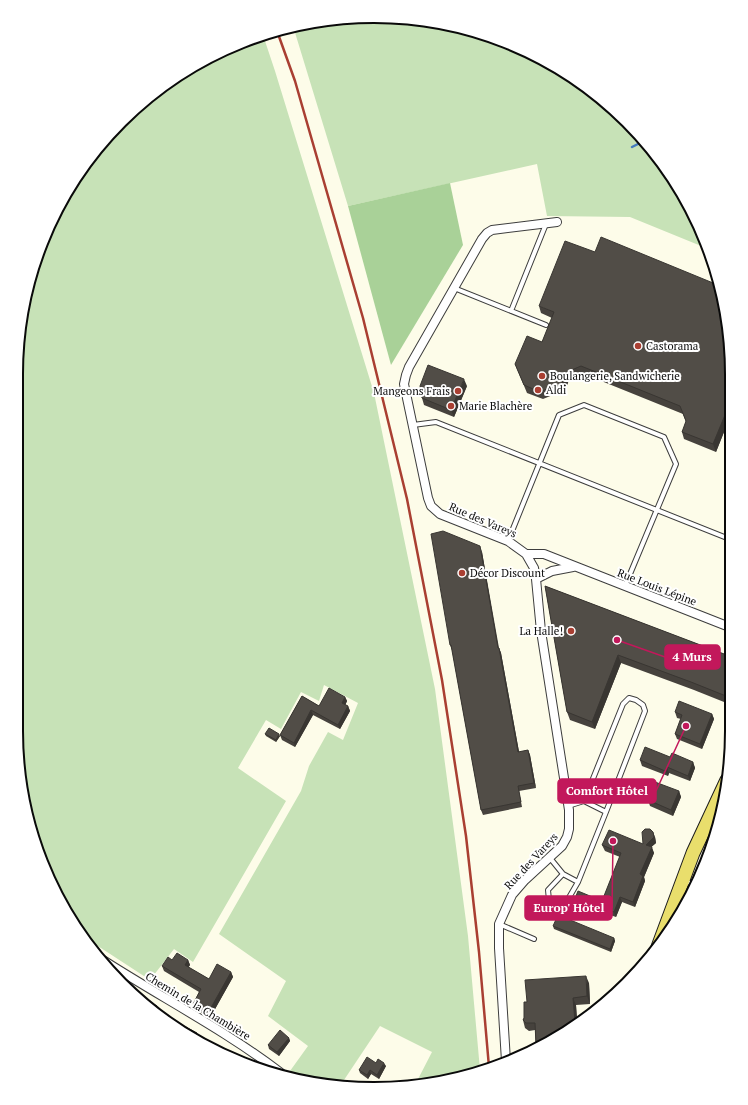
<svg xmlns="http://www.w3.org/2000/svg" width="748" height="1105" font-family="'PT Serif',serif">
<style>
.green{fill:#c7e2b7}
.forest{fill:#a9d198}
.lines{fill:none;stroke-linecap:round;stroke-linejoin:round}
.stream{stroke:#4379bd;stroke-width:2.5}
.service-casing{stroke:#3d3d3d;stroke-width:6}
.minor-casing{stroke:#3d3d3d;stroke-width:10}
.primary-casing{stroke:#1b1b1b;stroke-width:15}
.service{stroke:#fff;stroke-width:4}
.minor{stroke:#fff;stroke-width:8}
.primary{stroke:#e9de6c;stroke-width:13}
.rail{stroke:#a93f32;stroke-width:2.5}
.wall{fill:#46423d}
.shaded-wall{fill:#393632}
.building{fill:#514d47;stroke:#393632}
.poi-dot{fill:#a93f32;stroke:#fff;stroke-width:1.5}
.labels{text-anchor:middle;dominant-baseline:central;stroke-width:4;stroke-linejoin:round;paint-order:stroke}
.poi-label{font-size:11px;fill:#0a0a0a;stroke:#fff;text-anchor:start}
.street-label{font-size:11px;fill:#0a0a0a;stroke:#fff}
.rim{fill:none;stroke:#0a0a0a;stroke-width:2}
.leader{fill:none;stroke:#c2185b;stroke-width:1.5}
.callout-dot{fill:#c2185b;stroke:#fff;stroke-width:1.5}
.callout{fill:#c2185b;stroke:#c2185b;stroke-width:1.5}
.callout-label{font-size:12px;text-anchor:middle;font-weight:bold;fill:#fff}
</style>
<rect width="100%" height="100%" fill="#fdfce9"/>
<path class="green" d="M374,16L444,23L511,43L573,76L627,121L695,215L706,248L630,217L547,216L537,164L348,206L293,26L304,23Z
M263,35L275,71L374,393L435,689L468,936L480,1070L444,1082L416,1083L432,1052L380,1026L340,1086C321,1086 305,1082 290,1071L308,1046L268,1016L286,981L219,934L301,791L309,766L328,732L343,740L358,703L324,685L319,701L301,692L281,729L266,720L238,768L286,801L193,962L174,949L150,980L81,935L76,930L28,824L16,731V374L23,304L53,215L121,121L175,76L237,43Z"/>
<path class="forest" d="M450,183L463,245L391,365L348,206Z"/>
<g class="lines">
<path class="stream" d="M632,147L642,142"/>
<g class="service-casing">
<path id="service" d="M454,288L546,325
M511,311L546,224
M413,425L436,422L732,540
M508,541L559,415L584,405L664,437L676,464L625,586
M584,801L623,704L629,698L636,700L643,705L645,711L606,812
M550,858L563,874L578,882L606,812L584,801L568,806
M563,874L548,890L549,900L557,905L567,901L578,882
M685,881L695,885
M499,924L534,939"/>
</g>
<g class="minor-casing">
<path id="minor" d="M526,554H544L732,628
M536,579L552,571L573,567
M103,960C162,998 225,1030 281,1073
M506,1061L499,948V924L512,895L525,880L562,846L567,837L569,829V810L541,631L536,579L534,568L526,554L508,541L440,514L431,506L428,498L404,384L406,375L409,367L482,239L487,233L492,230L557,222"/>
</g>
<g class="primary-casing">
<path id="primary" d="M658,947L693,853L727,780"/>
</g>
<use href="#service" class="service"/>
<use href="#minor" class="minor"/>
<use href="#primary" class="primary"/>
<path class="rail" d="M277,31L295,81L363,318L407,499L442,680L466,836L479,952L489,1067"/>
</g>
<path class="wall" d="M539,306L732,374V412L716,452L684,439L682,432L686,422L683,414L584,374L569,380L565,390L543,399L527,393L515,364L542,342L552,318L541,313Z
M467,386L454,417L424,405L422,398Z
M482,552L499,648L501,653L519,752L528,750L530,755L536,788L519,791L522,807L483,815L481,810L452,650L450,645Z
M545,586L732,657V697L729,704L694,690L621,663L595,729L570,720L567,712Z
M732,596V614L730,613L728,607Z
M302,696L319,706L345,697L347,701L345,705L348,706L350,711L340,729L313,715L295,747L282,740L280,735Z
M675,712L712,714L714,719L702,749L677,739L675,734L681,719L677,718Z
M265,734L280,736L276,742L266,736Z
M670,757L693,762L695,768L690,781L669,773L668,776L642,766L640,760Z
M679,791L681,797L673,816L650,806L648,800Z
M655,837L656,843L651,847L654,853L644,877L645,881L635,907L622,902L616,917L604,913L601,920L577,910L574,901H602L620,857L605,851L602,845L643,844Z
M553,926L614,938L615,941L611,952L554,929Z
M172,960H188L190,965L188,967L209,979L231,972L233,977L210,1018L195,1009L193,1004L199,992L164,971L162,966Z
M589,983L590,1004L576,1005L577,1020L538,1048L536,1045L535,1030L529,1031L525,1028L523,1020L524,1018L527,1002Z
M289,1038L290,1041L279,1056L269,1049L268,1045Z
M376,1063L386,1066L379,1079L371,1074L368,1079L360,1073L359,1070Z"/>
<path class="shaded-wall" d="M567,372L569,380L565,390L562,383Z
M464,379L467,386L454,417L451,410Z
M732,398V412L716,452L713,444Z
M480,546L482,552L499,653L498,648Z
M499,648L501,653L520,757L518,752Z
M618,655L621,663L595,729L592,722Z
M732,682V697L729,704L726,696Z
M345,697L347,701L344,708L342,703Z
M348,706L350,711L340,729L338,725Z
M311,710L313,715L295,747L294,743Z
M712,714L714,719L702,749L700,744Z
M279,734L280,736L276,742V740Z
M528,750L530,755L536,788L534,783Z
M693,762L695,768L690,781L688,776Z
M667,767L669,773L668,776L665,771Z
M679,791L681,797L673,816L671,810Z
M653,832L655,837L656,843L648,850L646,845Z
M652,847L654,853L644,877L645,881L635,907L633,902L640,874Z
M620,897L622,902L616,917L614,912Z
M602,907L604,913L601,920L599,914Z
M614,938L615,941L611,952L610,949Z
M188,960L190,965L187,970L185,965Z
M231,972L233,977L210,1018L208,1013Z
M586,976L589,983L590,1004L587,996Z
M573,998L576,1005L577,1020L575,1022Z
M157,1006L158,1008L156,1011L154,1010Z
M289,1038L290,1041L279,1056L277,1052Z
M384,1063L386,1066L379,1079L377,1075Z
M370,1070L371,1074L368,1079L367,1075Z"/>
<path class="building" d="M601,237L718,285L725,304L732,374V398L713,444L682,432L686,421L680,406L581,366L567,372L562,383L540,392L524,385L515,364L527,336L542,342L554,312L539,306L565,241L595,252Z
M428,365L464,379L451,410L422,398L420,386Z
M443,531L480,546L498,648H499L518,752L528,750L534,783L518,786L521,802L481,810L451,645H450L431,534Z
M545,586L732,657V682L726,696L691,682L618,655L592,722L567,712Z
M732,596V609L728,607Z
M329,688L345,697L342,703L348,706L338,725L311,710L294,743L280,735L302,696L319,706Z
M679,701L712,714L700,744L675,734L682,715L675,712Z
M269,728L279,734L276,740L265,734Z
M645,747L670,757L672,753L693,762L688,776L667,767L665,771L640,760Z
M655,782L679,791L671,810L648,800Z
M645,829H650L653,832L654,837L646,845L652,847L640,874L643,876L633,902L620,897L614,912L602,907L599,914L575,904L576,902L574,901L578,891L602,901L621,853L602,845L609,830L643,844L642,832Z
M558,915L614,938L610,949L553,926Z
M177,953L188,960L185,965L209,979L217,964L231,972L208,1013L193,1004L201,989L162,966L168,957L172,960Z
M586,976L587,996L573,998L575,1022L543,1045H536L535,1023H526L523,1020L524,1018V1002H527L525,980Z
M149,1002L157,1006L154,1010L147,1006Z
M186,1027L197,1033L195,1036L185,1029Z
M280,1030L289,1038L277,1052L268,1045Z
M233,1053L242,1063L237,1062L229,1057Z
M367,1057L376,1063L378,1059L384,1063L377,1075L370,1070L367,1075L359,1070Z"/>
<g class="poi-dot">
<circle cx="638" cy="346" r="4"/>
<circle cx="542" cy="376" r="4"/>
<circle cx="538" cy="390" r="4"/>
<circle cx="458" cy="391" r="4"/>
<circle cx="451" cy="406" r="4"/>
<circle cx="462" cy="573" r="4"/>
<circle cx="571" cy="631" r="4"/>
</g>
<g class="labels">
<g class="poi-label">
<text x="646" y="346">Castorama</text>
<text x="550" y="376">Boulangerie, Sandwicherie</text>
<text x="546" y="390">Aldi</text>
<text x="450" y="391" text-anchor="end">Mangeons Frais</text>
<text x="459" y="406">Marie Blachère</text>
<text x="470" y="573">Décor Discount</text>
<text x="563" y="631" text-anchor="end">La Halle!</text>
</g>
<g class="street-label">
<text transform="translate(483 520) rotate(23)">Rue des Vareys</text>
<text transform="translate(657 587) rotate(21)">Rue Louis Lépine</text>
<text transform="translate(531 861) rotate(-47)">Rue des Vareys</text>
<text transform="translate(198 1006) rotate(31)">Chemin de la Chambière</text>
</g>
</g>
<path d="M0 0H748V1105H0ZM374 23H374A351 351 0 0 1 725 374V731A351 351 0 0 1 374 1082H374A351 351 0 0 1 23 731V374A351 351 0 0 1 374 23Z" fill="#fff" fill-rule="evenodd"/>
<path class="rim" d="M374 23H374A351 351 0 0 1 725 374V731A351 351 0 0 1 374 1082H374A351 351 0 0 1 23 731V374A351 351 0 0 1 374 23Z"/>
<path class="leader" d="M617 640L665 657M686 726L656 791M613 841L612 908"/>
<g class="callout-dot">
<circle cx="617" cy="640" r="4"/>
<circle cx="686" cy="726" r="4"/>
<circle cx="613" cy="841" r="4"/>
</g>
<g class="callout">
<rect x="665" y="645" width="55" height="24" rx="4"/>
<rect x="558" y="779" width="98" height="24" rx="4"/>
<rect x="525" y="896" width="87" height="24" rx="4"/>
</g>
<g class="callout-label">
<text x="692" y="661">4 Murs</text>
<text x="607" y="795">Comfort Hôtel</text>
<text x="569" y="912">Europ' Hôtel</text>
</g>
</svg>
